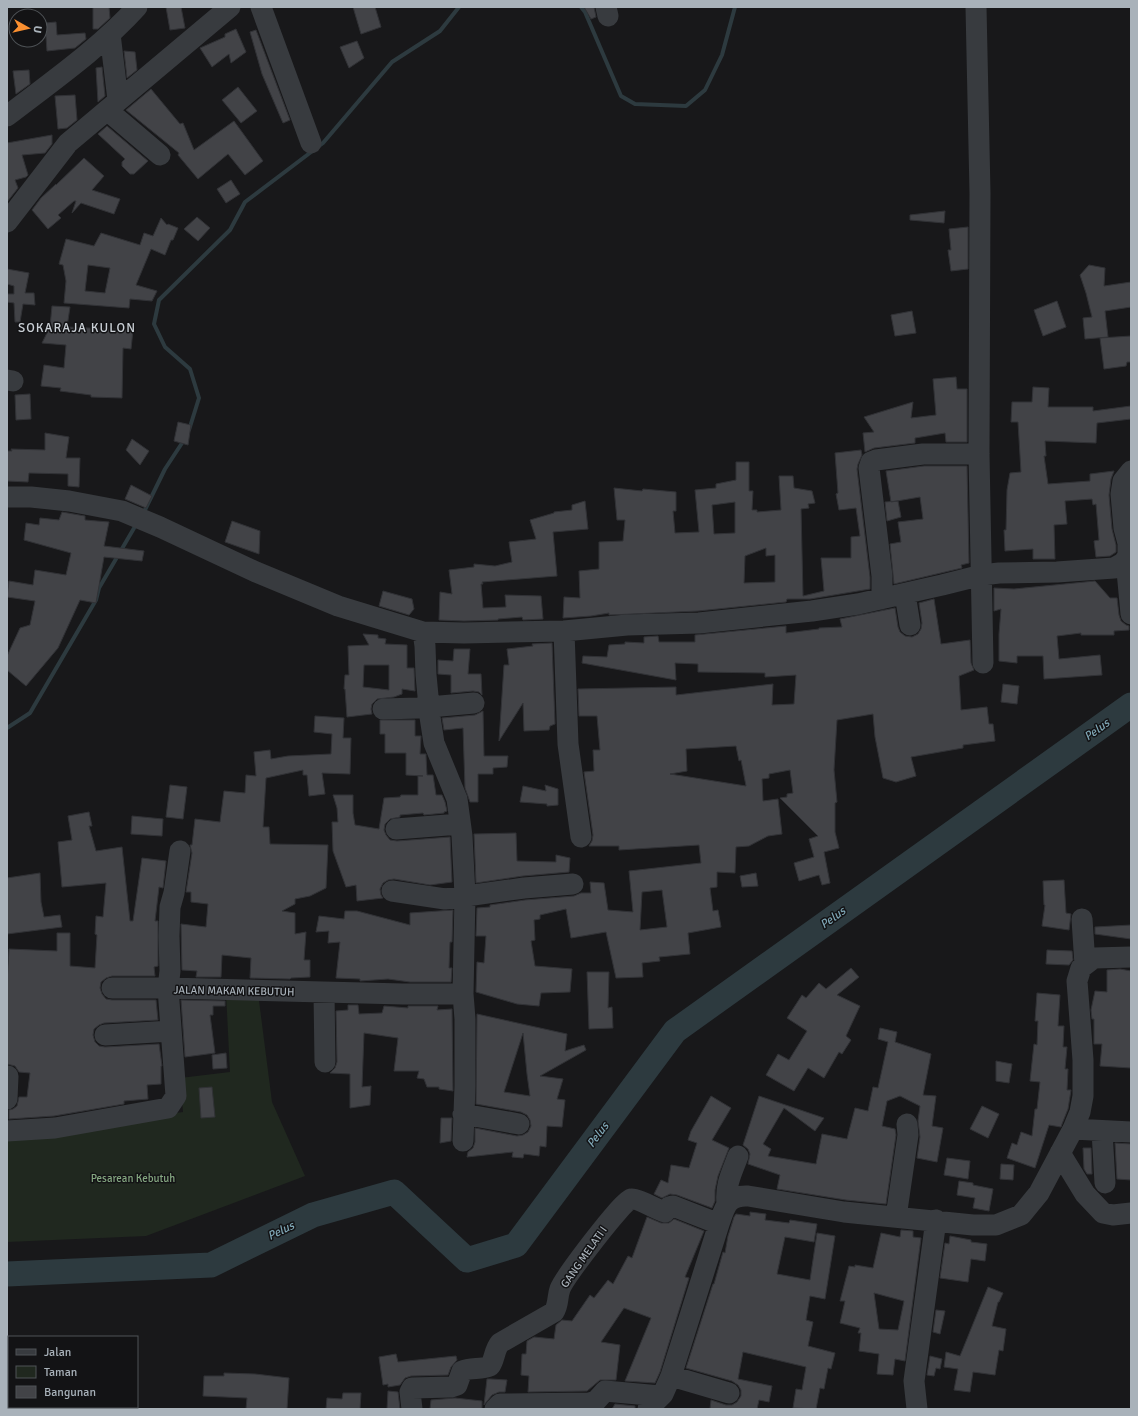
<svg xmlns="http://www.w3.org/2000/svg" width="1138" height="1416" font-family="Signika,sans-serif">
<style>
.green{fill:#20281f}
.lines{fill:none;stroke-linecap:round;stroke-linejoin:round}
.stream{stroke:#2d3a3f;stroke-width:4}
.river{stroke:#2d3a3f;stroke-width:25}
.building{fill:#424347;stroke:#313236;fill-rule:evenodd}
.minor{stroke:#383b3f;stroke-width:21}
.labels{text-anchor:middle;dominant-baseline:central;stroke-width:3;stroke-linejoin:round;paint-order:stroke}
.street-label{font-size:11px;fill:#a9b2ba;stroke:#131315}
.park-label{font-size:11px;fill:#84a680;stroke:#131315}
.water-label{font-size:12px;font-style:italic;fill:#7fa7b6;stroke:#131315}
.quarter-label{font-size:13px;letter-spacing:1px;fill:#cad0d6;stroke:#131315}
</style>
<rect width="100%" height="100%" fill="#18181a"/>
<path class="green" d="M226,992L258,993L272,1102L305,1176L146,1236L7,1242V1137L183,1112L180,1078L230,1072Z"/>
<g class="lines">
<path class="stream" d="M581,7L585,12L621,96L635,104L686,106L705,90L722,55L735,7
M189,430L199,398L190,369L165,347L154,324L159,300L230,230L245,202L323,143L392,62L440,31L459,7
M143,514L165,469L184,440
M7,728L30,713L96,600L99,588L137,523"/>
<path class="river" d="M7,1274L211,1265L313,1215L394,1192L467,1260L516,1245L675,1031L1131,705"/>
</g>
<path class="building" d="M93,7H109L110,18L98,29H93Z
M166,7H181L185,28L170,30Z
M353,7H375L381,27L361,34Z
M584,7H594L596,17L591,19Z
M56,22L57,35L85,33L86,39L75,48L47,51L45,23Z
M236,29L246,52L231,63L229,54L212,67L200,48L225,37V34Z
M256,30L290,120L283,123L262,74L250,32Z
M357,41L364,58L349,68L340,47Z
M124,51L135,52L137,70L127,78Z
M102,67L105,96L98,102L96,68Z
M29,70L30,84L16,94L13,71Z
M238,87L257,111L241,123L222,100Z
M151,89L180,124L183,123L194,150L234,121L263,161L245,175L228,154L198,179L178,155L179,153L126,110Z
M75,95L77,120L67,128L58,129L55,96Z
M107,126L148,161L134,174H130L122,166V162L125,159L98,134Z
M52,135V144L45,153L22,155L28,175L26,177L15,180L18,188L7,202V143Z
M84,158L104,176L92,190L120,199L114,214L81,203L72,213L76,201H74L58,215L61,218L48,229L32,210L41,198L56,184V185Z
M231,180L240,194L226,203L217,189Z
M945,211L944,223L910,220V215Z
M197,217L210,228L198,241L184,229Z
M161,218L167,225L168,224L178,228L173,240H171L165,255L151,249L136,285L157,291L152,301L130,299L129,308L64,303L66,281L63,265L59,264L66,239L94,246L101,233L140,245L144,233L153,236ZM88,265L110,268L105,293L85,291Z
M968,227V269L951,271L948,250H951L949,229Z
M1089,265L1105,268L1104,286L1131,282V307L1105,311L1108,337L1085,339L1083,318L1092,317L1086,293L1080,275Z
M7,269L29,273L25,293H34L35,305L23,304L20,322H15L14,303L7,302V294H14V286L7,284Z
M1057,301L1066,327L1043,336L1034,310Z
M52,306L70,307L67,327L133,330L131,349L123,348L122,398L91,397V395L60,391L61,388L41,386L44,365L64,368L66,345L42,343L50,327Z
M912,311L916,333L895,336L891,315Z
M1131,336V362H1127L1126,366L1104,369L1100,338Z
M956,377L957,389H967V442H946L945,433L915,438V443L874,448L865,452L863,433L874,432L864,417L913,402L911,418L936,415L933,379Z
M1033,387L1049,388L1048,407H1093V411L1131,406V419L1097,423L1096,443L1045,441L1046,456H1044L1048,484L1090,481V474L1114,471L1111,479L1109,495L1112,529L1116,545V552L1110,556L1096,557L1094,541L1099,540L1096,504L1093,505L1092,499L1065,501L1067,524L1054,525L1055,559H1033V549L1005,551L1004,530H1006L1007,490L1010,473L1021,472L1018,422H1011L1012,402H1032Z
M30,394L31,419L16,420L15,395Z
M178,422L191,425L188,445L174,441Z
M45,433L69,437L66,458H80L79,487L68,486V474L29,473L28,482L7,481V451H12L11,449L45,450Z
M132,439L149,451L140,465L126,450Z
M861,450L862,455L858,464L857,469L870,577V589L810,599H787L786,602L698,611L609,615V613L591,616L563,618L564,597L580,598L579,571L599,569V542L623,541L625,520H617L614,488L642,491L643,489L676,492V511H673L675,533L699,532L695,490L716,488V484L736,480V462H749V491H753L752,510H757V512L781,510L779,476H793L794,488L812,491L815,503L808,504L809,508L801,509L803,596L824,591L821,558H851V537L860,536L856,508L839,510L836,494L838,493L835,453ZM735,502V533L714,534L712,505ZM766,548V556L775,555V582L744,583L745,556Z
M924,466H967L969,563L961,565L962,568L894,584L890,544L901,542L898,522L923,519L920,497L891,502L886,471Z
M131,485L152,496L146,508L125,499Z
M585,501L588,529L553,532L557,576L482,582L483,584H481L483,608L506,607L505,595L541,596L543,619L523,620L522,617L498,619V620L464,621L439,620L440,592L452,594L449,570L474,567V564L495,566L512,562L509,542L536,539L530,520L554,513V512L572,510V505Z
M898,501L901,517L887,521L885,502Z
M62,512L85,516V520L109,522L104,546L144,551L142,561L104,557L96,603L80,600L58,648L26,686L7,670V656L20,628L30,625L35,601L7,597L9,581L33,585L35,570L66,575L71,553L24,540L26,523L39,525L40,518L59,520Z
M232,521L260,531L259,554L225,542Z
M1095,581L1110,598H1117L1119,615L1121,621L1126,625L1129,626V630L1114,631V635H1081V633L1057,636L1059,659L1100,655L1102,675L1044,679L1043,656H1017V663L999,661V634L1001,609L994,611V588L1014,589Z
M383,591L412,599L414,609L409,615L379,606Z
M934,599L941,644L970,640L971,663L974,670L959,676L961,710L987,707L989,724H993L995,741L963,745V748L911,757L916,776L896,782L883,778L875,737L873,714L837,720L834,770L837,802L835,803V832L839,848L824,852L830,883L822,885L819,875L799,881L794,863L814,857L809,839L818,836L780,798L787,797V794L793,793L790,770L769,774V778L762,779L763,801L778,799L782,834L768,836L749,846L736,847L735,873L717,872V887L710,888L713,911L718,910L721,927L688,933L690,954L659,957L660,961L642,963L643,977L616,978L606,932L571,938L566,909L540,915V919L534,920L535,940L531,941L535,966L572,969L570,992L541,993L539,1006L517,1004L476,992L477,962L484,963L486,936H476L477,908L490,907V905L525,900L574,896L581,893H591L590,882L604,883L608,910L633,912L629,871L701,863L699,845L619,850V846H589L592,841L593,835L584,772L594,771L593,750H600L597,716H579L578,689L676,687V695L773,684L772,705L794,704L796,675L765,677V673L698,672V664L675,663L676,680L582,663L583,656L607,657L609,645L625,644V642L644,643V637L658,636L659,642H695V635L786,626V633L819,629V628L842,627L840,619L895,608L898,627L900,632L905,636L912,637L918,634L921,629L922,623L919,603ZM736,746L739,761L741,760L746,786L670,774L687,771L686,749ZM662,890L667,927L640,930L642,892Z
M363,634L378,635V638L386,639L385,644L407,645V668H414L415,691L402,689V694L394,697L377,699L372,704L371,709L372,714L347,717L345,689H344L345,675H349L348,646L369,645ZM364,665H389V690L363,687Z
M552,643L555,724L550,726L549,730L524,731L523,703L499,741L504,665H509L507,649L533,646L532,644Z
M454,649H470L468,674H481L482,695L479,692L473,691L451,693V675L438,674V660L453,661Z
M1003,684L1019,686L1017,704L1001,702Z
M483,711L484,756H508L507,767L493,768V774H478V802H470L465,788L463,728L444,730L442,718L475,715Z
M315,716L344,718L343,738H351L350,774L322,773L325,794L309,796L307,775H303V770L266,778L263,827H269L270,844L328,845L326,888L310,896L295,899V904L282,911L295,913V934L306,932L304,960H310V977L291,978L290,979L250,978L251,958L222,955L221,977H196L197,971L182,970L181,924L206,927L208,904L191,902V892H186L192,853L190,845H192L195,819L220,822L224,791L245,793L246,775L256,776L254,752L270,750L271,759L288,756L331,754L332,734L314,732Z
M380,720H415V736H421L420,754H426V756L427,775H433L436,795H442L445,802L447,811L444,812V813L424,815L423,813L400,815V817L390,819L385,824L384,830L386,835L390,840L397,841L450,837L452,882L430,885L394,879L388,880L383,883L380,889L381,895L383,898L357,901L356,885L346,887L333,851L332,822H338L337,808L333,795H353V813L355,825L379,829L384,798L400,797L401,795H418V776H423L406,775V753H385V734H380Z
M170,785L187,787L183,819L166,817Z
M545,785L558,789V805L547,806V804L520,802L523,786L546,791Z
M89,812L92,826H89L96,851L122,847L130,921H133L142,858L166,861L163,888L159,887L155,921H158V966L154,967L155,976H112L106,978L101,982L100,988L102,994L106,999L112,1000H156L158,1020L104,1023L99,1025L94,1029L93,1035L95,1042L99,1046L105,1047L159,1044L162,1066H161V1084L147,1085L148,1099L124,1101V1104L54,1116L9,1119V1110L13,1109L17,1106L19,1097H27L30,1073L19,1072L15,1066L7,1064V983L9,949L57,951V933H70V966L95,968L97,935L95,934L96,916L103,917L106,883L62,887L58,842L72,840L68,816Z
M132,816L163,819L162,836L131,834Z
M516,833L517,861L556,862V855L570,858L569,872L523,876L476,883L474,834Z
M40,873L41,902L44,917L60,915L62,927L7,934V878Z
M756,873L758,886L742,887L740,876Z
M1064,880L1066,913L1071,914L1069,930L1042,926L1045,905H1044L1043,881Z
M453,910L452,942H450L449,968H452L451,982H410L388,979L360,981V979L336,978L340,942L328,943L329,931L316,932L319,916L344,919L345,911H357L410,925V913Z
M1131,925V939L1095,934V927Z
M1047,950L1072,951L1073,960L1069,965L1046,964Z
M851,968L859,977L837,995L860,1006L846,1036L851,1040L842,1054L839,1052L824,1078L808,1068L794,1091L766,1075L778,1054L789,1060L807,1031L787,1018L802,995L806,998L819,983L826,989Z
M1120,969L1131,971V1068L1100,1066L1102,1044H1094V1019H1092L1091,1010L1095,991L1107,992V970Z
M587,972H609L608,1008L612,1007L613,1028L589,1029Z
M1037,993L1060,995L1058,1026H1064L1063,1047H1067L1065,1069H1068L1067,1090H1071L1068,1109L1062,1124L1061,1127L1049,1125L1035,1168L1007,1158L1012,1143L1017,1145L1021,1132L1032,1136L1035,1109H1037L1040,1082L1030,1081L1034,1044L1037,1045L1038,1021H1035Z
M181,1000L225,1001V1006H213V1015H210L215,1053L185,1057Z
M348,1005H358L359,1014L382,1013L384,1006L408,1008V1006H438L437,1010L452,1009L453,1091L439,1089V1087H427L424,1079L417,1078L419,1071H394L398,1038L364,1033L362,1087L371,1086L370,1105L350,1108V1074L330,1073L335,1068L337,1062L336,1011L348,1010Z
M477,1014L567,1034L565,1051L584,1045L586,1050L540,1076L563,1079L557,1099L565,1100L562,1127L547,1126L546,1147L540,1146L539,1156L524,1154L523,1158L512,1157L513,1152L467,1157L468,1152L473,1148L475,1142V1128L517,1136L523,1135L528,1132L531,1126L530,1120L527,1115L521,1112L476,1104ZM523,1033L527,1074L530,1096L504,1092Z
M880,1028L897,1032L895,1042L931,1054L923,1095L936,1096L932,1126L943,1128L937,1162L917,1158L920,1137L918,1121L920,1106L900,1096L887,1101L882,1126L895,1129L896,1135L886,1204L846,1200L777,1189L780,1175L748,1164L750,1154L748,1149L743,1145L759,1096L824,1118L815,1131L784,1108L763,1144L771,1149L768,1156L816,1164L822,1134L847,1139L855,1108L868,1111L873,1087L878,1088L888,1042L878,1039Z
M226,1053L227,1068L213,1069L212,1055Z
M996,1061L1012,1064L1009,1083L996,1081Z
M212,1087L215,1117L201,1118L199,1088Z
M711,1096L731,1108L712,1140L729,1148L718,1176L715,1190V1201L712,1208L677,1195L670,1194L662,1198L654,1194L661,1180L668,1183L671,1165L689,1168L697,1143L688,1140L691,1131Z
M982,1106L999,1114L988,1138L970,1129Z
M441,1118H452L451,1141L440,1143Z
M1115,1143L1131,1144V1180L1117,1179Z
M1083,1148H1091L1092,1174H1087L1084,1169Z
M947,1158L970,1161L968,1179L944,1175Z
M1001,1164L1014,1165L1013,1180L1000,1179Z
M959,1181L973,1183V1185L993,1189L989,1211L973,1208L975,1198L957,1195Z
M750,1212L766,1214L765,1220L789,1223L790,1220L817,1224L814,1242L785,1237L777,1274L810,1280L817,1233L835,1236L825,1299L810,1296L806,1320L813,1322L808,1346L835,1353L831,1369L828,1368L824,1389L820,1388L816,1409L793,1408L796,1389L802,1390L806,1367L743,1352L738,1379L772,1386L769,1402L759,1400L757,1409H710L711,1400L726,1405H732L737,1402L741,1396V1390L738,1385L732,1381L686,1368L713,1284H714L723,1252L725,1253L728,1236L734,1217L736,1214L750,1216Z
M647,1217L661,1223H669L674,1219L704,1231L685,1277L689,1278L660,1372L655,1383L625,1381L651,1318L624,1308L601,1342L620,1345L616,1380H600L587,1391L528,1392L529,1376L521,1375L522,1354H526L527,1341L534,1337L554,1339L556,1325L562,1320L572,1321L590,1295L594,1298L608,1280L613,1284L628,1256L632,1258Z
M901,1230L913,1231V1237L921,1238L905,1361L895,1359L893,1375L877,1374L879,1354L859,1351L861,1333H858L860,1328L840,1323L845,1301H840L849,1266L855,1267V1265L873,1268L881,1233L900,1237ZM874,1293L904,1301L898,1330L879,1329Z
M950,1236L971,1240V1242L987,1244L985,1261L971,1259L968,1282L940,1278L945,1243L949,1244Z
M988,1287L1003,1293L999,1302H998L992,1326L1006,1329L1003,1351L999,1350L995,1375L973,1372L970,1392L954,1390L958,1369L944,1367L946,1352L960,1356Z
M936,1310L945,1311L940,1334L933,1332Z
M396,1354L398,1362L456,1356L457,1360L451,1367L448,1375L411,1376L405,1378L400,1385L388,1387V1384L383,1385L379,1357Z
M930,1356L942,1359L940,1369L936,1368L934,1376L927,1375Z
M224,1373L255,1374L289,1378L287,1409H246L247,1398L203,1396L204,1376H224Z
M487,1379H491L507,1380L505,1392H499L492,1395L484,1405Z
M388,1391L398,1392L400,1409H387Z
M343,1393H361L360,1409H326L327,1398L342,1399Z
M455,1398L482,1401V1409H430L431,1400Z
M615,1404L635,1406V1409H612Z"/>
<g class="lines">
<path class="minor" d="M261,7L311,143
M606,7L608,16
M976,7L980,193L979,454L983,663
M110,34L118,100
M107,110L160,155
M7,116C51,82 100,48 137,7
M7,222L68,143L230,7
M7,380L13,381
M7,497H31L69,501L122,511L160,527L256,572L338,606L423,632L464,633L564,631L627,625L699,623L812,611L858,604L942,585L982,575L999,573L1057,572L1114,568L1123,563L1128,556V543L1124,528L1121,494L1123,481L1131,471
M1126,560L1131,614
M905,594L910,625
M882,599V576L869,468L871,462L876,460L923,454H979
M564,631L568,744L581,837
M423,632L425,646L426,675L430,717L434,743L457,799L462,836L465,895L463,994L465,1019V1086L463,1141
M383,709L418,708L474,703
M396,829L460,824
M392,891L445,899L524,888L573,884
M1082,919L1085,965
M112,988H168L170,971L169,936L170,907L174,893L180,851
M324,993L325,1062
M105,1035L171,1031
M7,1099L8,1076
M463,1114L519,1124
M1073,1129L1131,1132
M7,1131L55,1128L168,1108L176,1096L168,988L403,994H463
M1102,1131L1105,1183
M1060,1153L1085,1194L1103,1213L1113,1215L1131,1213
M727,1203C725,1185 732,1172 738,1156
M896,1217L908,1135L907,1124
M671,1376L729,1393
M412,1409L410,1392L412,1388L451,1387L457,1385L462,1371C471,1367 481,1370 490,1366C495,1359 494,1350 500,1343L554,1312C559,1304 557,1297 560,1289C564,1278 623,1200 631,1199C637,1198 658,1210 665,1212L669,1207L673,1206L719,1224
M495,1409L500,1404L589,1403L596,1401L605,1391L660,1396
M648,1409L663,1394L671,1376L719,1224C725,1207 727,1195 748,1196L844,1212L973,1225H996L1021,1215L1039,1193L1073,1129L1080,1112L1083,1096V1060L1077,981L1081,968L1094,958L1131,957
M917,1409L914,1381L936,1220"/>
</g>
<g class="labels">
<g class="street-label">
<text transform="translate(234 991) rotate(1)">JALAN MAKAM KEBUTUH</text>
<text transform="translate(584 1257) rotate(-55)">GANG MELATI I</text>
</g>
<g class="park-label">
<text x="133" y="1178">Pesarean Kebutuh</text>
</g>
<g class="water-label">
<text transform="translate(1097 730) rotate(-36)">Pelus</text>
<text transform="translate(833 918) rotate(-36)">Pelus</text>
<text transform="translate(598 1135) rotate(-53)">Pelus</text>
<text transform="translate(281 1231) rotate(-26)">Pelus</text>
</g>
<g class="quarter-label">
<text x="77" y="328">SOKARAJA KULON</text>
</g>
</g>
<rect width="1138" height="1416" fill="none" stroke="#a9b2ba" stroke-width="16"/>
<rect x="8" y="1336" width="130" height="72" fill="#131315" stroke="#4f5357"/>
<rect x="16" y="1349" width="20" height="6" fill="#383b3f" stroke="#4f5357"/>
<text x="44" y="1356" font-size="12" fill="#a9b2ba">Jalan</text>
<rect x="16" y="1366" width="20" height="12" fill="#20281f" stroke="#4f5357"/>
<text x="44" y="1376" font-size="12" fill="#a9b2ba">Taman</text>
<rect x="16" y="1386" width="20" height="12" fill="#424347" stroke="#4f5357"/>
<text x="44" y="1396" font-size="12" fill="#a9b2ba">Bangunan</text>
<g transform="translate(28 28) rotate(98)"><circle r="19" fill="#131315" stroke="#4f5357"/>
<path d="M0-3L7 15L0 10L-7 15Z" fill="#fa8f30"/>
<text y="-6" font-size="11" font-weight="bold" text-anchor="middle" fill="#a9b2ba">U</text>
</g>
</svg>
